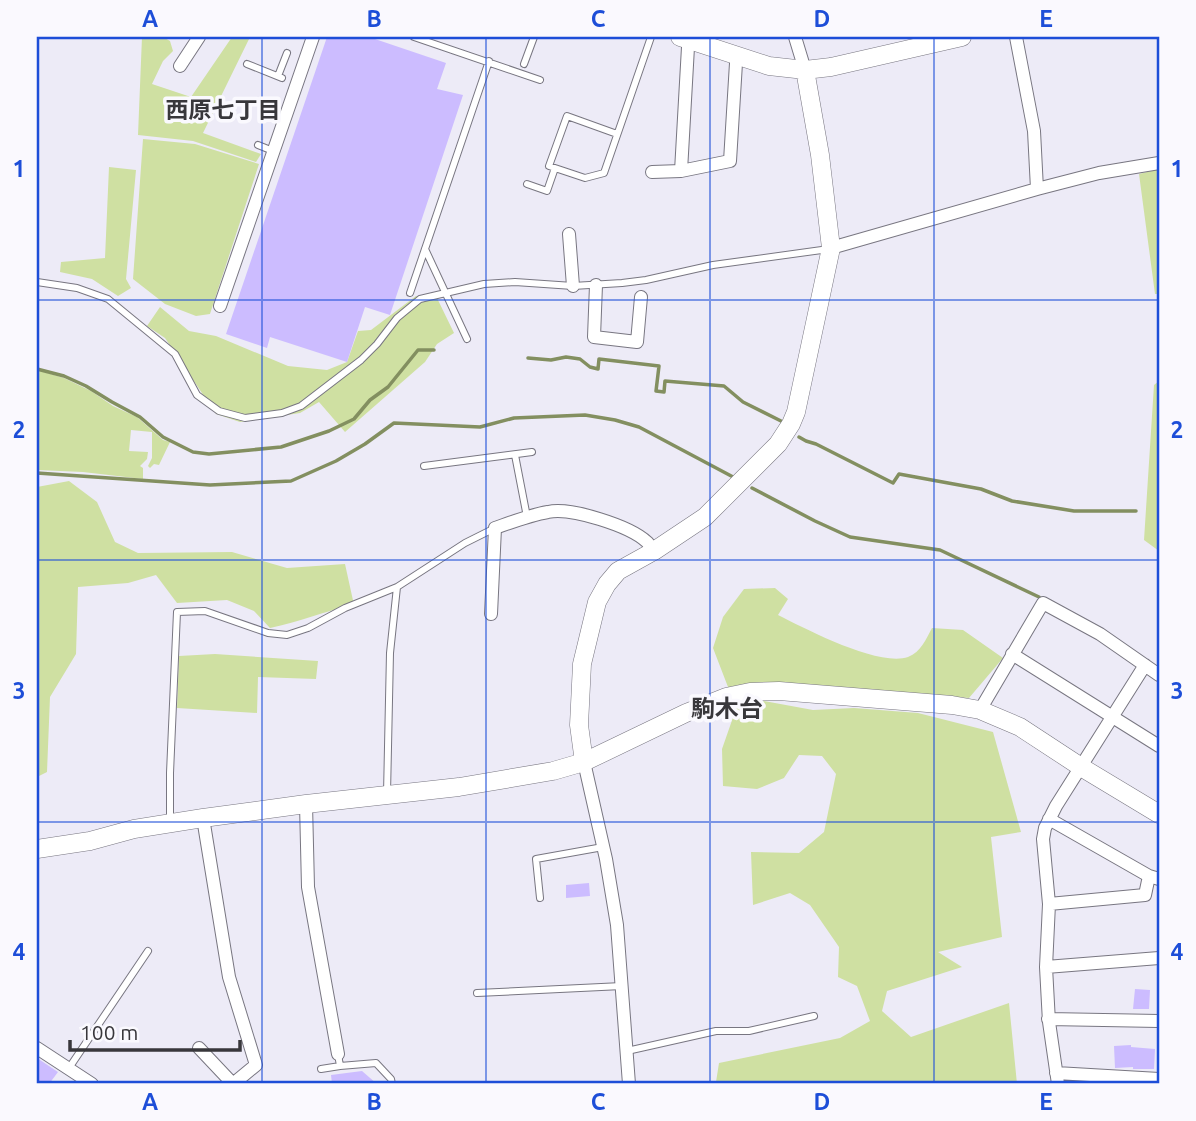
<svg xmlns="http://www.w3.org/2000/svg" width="1196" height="1121" font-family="Ubuntu,'Noto Sans JP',sans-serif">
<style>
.green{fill:#cfe0a2}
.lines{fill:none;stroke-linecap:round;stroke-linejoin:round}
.stream{stroke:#838f60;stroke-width:3.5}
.building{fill:#ccbcff}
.lane-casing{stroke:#787681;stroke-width:8}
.street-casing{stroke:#787681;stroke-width:14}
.secondary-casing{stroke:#787681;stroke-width:19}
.lane{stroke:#fff;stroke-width:6}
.street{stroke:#fff;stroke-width:12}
.secondary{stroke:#fff;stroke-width:18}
.grid{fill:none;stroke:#1d4ed8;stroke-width:2;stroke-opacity:0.55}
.labels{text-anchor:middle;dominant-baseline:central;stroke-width:7;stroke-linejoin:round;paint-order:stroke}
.neighbourhood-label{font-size:23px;font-weight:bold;fill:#38373b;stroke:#faf9fe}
.quarter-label{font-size:24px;font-weight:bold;fill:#38373b;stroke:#faf9fe}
.neatline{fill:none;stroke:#1d4ed8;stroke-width:2.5}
.grid-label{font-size:23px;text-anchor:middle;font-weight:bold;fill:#1d4ed8}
</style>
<rect width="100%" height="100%" fill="#edebf7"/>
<path class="green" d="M142,37H163L170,41L173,51L163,61L152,84L191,97L232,37H250L203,133L261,154L256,162L193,141L138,135Z
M143,139L195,144L259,164L210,314L196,316L165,304L133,279Z
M109,167L136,170L126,279L131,288L118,296L92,279L60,272L61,262L105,258Z
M1159,169V294H1155L1139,174Z
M416,296L437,298L454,333L437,344L425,362L345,432L319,402L300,413L240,422L216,414L165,338L147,326L160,307L189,331L216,336L288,366L327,370L347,362L358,331L371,330Z
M37,370L64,378L91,391L113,406L137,417L163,440L170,442L159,465L154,464L150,468L148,466L152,458V432L131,430L129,451L148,452L147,459L140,466L143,468V479L83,472L37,470Z
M1159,381V551L1144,540L1154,385Z
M69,481L97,502L115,542L138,553L232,552L287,568L345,564L354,605C325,611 299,622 270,628L254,611L227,600L177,603L156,575L128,583L78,587L76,654L50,697L47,772L37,777V487Z
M775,588L788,599L778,615C806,629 878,667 908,657C921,652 926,639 932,628L963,630L1003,658L969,698L788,685L728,687L713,648L723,617L744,589Z
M215,654L318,661L316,679L258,677L257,713L177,708L179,656Z
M764,701L813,710L854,708L918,713L993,732L1021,832L991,837L1002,937L938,952L962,967L887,991L882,1011L911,1037L1009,1003L1017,1084H718L716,1082L719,1063L840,1038L870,1021L857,986L838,977L839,947L810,905L790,893L753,905L751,852L799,853L824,832L836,774L822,756L799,755L784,778L757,789L723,786L722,749L737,706Z"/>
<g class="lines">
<path class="stream" d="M528,358L551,360L566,357L580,359L590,367L598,369L599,359L659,366L656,391L664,392L665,381L724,386L743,402L781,421
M37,369L64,376L86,386L112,402L140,417L163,437L193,452L209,454L281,447L329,431L354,419L370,400L388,387L418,350H434
M799,437L806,441L816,444L893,483L899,474L981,489L1012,501L1074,511H1136
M37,473L210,485L291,481L336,461L365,444L394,423L480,427L514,418L585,415L615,420L639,427L735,478
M752,488L815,521L850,537L940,550L1039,597"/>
</g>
<path class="building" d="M327,37H369L446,63L437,89L463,95L390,315L365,307L347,362L270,337L267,348L226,334Z
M589,883L590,896L566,898V885Z
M1135,989L1150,990L1149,1009H1133Z
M1131,1045V1047L1155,1049L1154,1069H1133V1067L1115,1068L1114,1046Z
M37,1058L58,1072L49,1084H37Z
M362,1071L377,1084H332L331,1075Z"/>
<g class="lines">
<g class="lane-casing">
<path id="lane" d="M414,37L540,80
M247,64L282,78
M524,64L534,37
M278,76L287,53
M617,134L567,116L549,166L585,178L604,173L651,37
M258,145L273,151
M527,184L547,191L555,168
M425,249L467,339
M37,282L77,288L108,299L175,354L197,395L219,411L245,418L282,413L301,406L361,360L377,344L397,318L420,299L484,284L515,282L573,286L622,283L646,280L713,265L829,249
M410,293L489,61
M515,455L527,517
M424,466L532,452
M387,794L390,653L397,587L465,543L495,528
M170,822V773L177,612L205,611L268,633L287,635L308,628L345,608L397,587
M540,898L536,859L603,847
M477,993L622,986
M627,1051L716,1031H749L814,1016
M338,1054L340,1066L376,1063L391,1079L392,1084
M69,1068L148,951
M321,1069L340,1066"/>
</g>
<g class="street-casing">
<path id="street" d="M795,37L805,70
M1016,37L1034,131L1037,189
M180,66L199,37
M681,171L688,47L690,40
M652,172L681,171L730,161L736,63L738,57
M569,234L573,286
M831,248L1037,189L1099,173L1159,163
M596,285L594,337L637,342L641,297
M220,306L313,37
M491,614L495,528C512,522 530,515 548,512C571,507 630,526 647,542C650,545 651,548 654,551
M1012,654L1159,746
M980,710L1043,603L1100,634L1159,675
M584,762L606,859L617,925L629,1084
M306,804L308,887L338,1054
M203,818L229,977L256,1065L233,1084
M1049,819L1149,876L1159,879
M1049,904L1145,895L1149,876
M1046,967L1159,958
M1048,1019L1159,1021
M37,1048L92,1084
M199,1048L233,1084
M1056,1073L1159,1079
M1058,1084L1049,1022L1046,967L1049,904L1043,839L1045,828L1056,806L1145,665"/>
</g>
<g class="secondary-casing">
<path id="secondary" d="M680,37L769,66L805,70L831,67L962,37
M584,762L579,725L582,664L597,602L607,584L618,571L654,551L705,517L778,444L791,424L796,412L831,248L820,155L805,70
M37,849L90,841L134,829L203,818L306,804L459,787L553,771L584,762L686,713L726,697L750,692L779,691L952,705L980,710L1020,727L1081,767L1159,814"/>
</g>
<use href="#lane" class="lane"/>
<use href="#street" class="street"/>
<use href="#secondary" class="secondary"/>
</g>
<path class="grid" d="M262,37V1084M486,37V1084M710,37V1084M934,37V1084M37,300H1159M37,560H1159M37,822H1159"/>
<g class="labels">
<g class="neighbourhood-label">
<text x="223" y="109">西原七丁目</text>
</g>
<g class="quarter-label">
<text x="727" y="708">駒木台</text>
</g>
</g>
<rect width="1196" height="1121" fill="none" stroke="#faf9fe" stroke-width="77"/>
<path d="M70 1040v10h170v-10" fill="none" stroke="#38373b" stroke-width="3.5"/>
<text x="80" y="1040" font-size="21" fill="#38373b" stroke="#faf9fe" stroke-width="5" paint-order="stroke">100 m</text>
<rect x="38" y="38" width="1120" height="1044" class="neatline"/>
<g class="grid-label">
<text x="150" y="27">A</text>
<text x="374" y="27">B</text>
<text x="598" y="27">C</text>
<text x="822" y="27">D</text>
<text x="1046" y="27">E</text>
<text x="19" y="177">1</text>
<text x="1177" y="177">1</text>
<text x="19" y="438">2</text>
<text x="1177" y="438">2</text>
<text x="19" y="699">3</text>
<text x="1177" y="699">3</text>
<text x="19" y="960">4</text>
<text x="1177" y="960">4</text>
<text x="150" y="1110">A</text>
<text x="374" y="1110">B</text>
<text x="598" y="1110">C</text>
<text x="822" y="1110">D</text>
<text x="1046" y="1110">E</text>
</g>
</svg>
